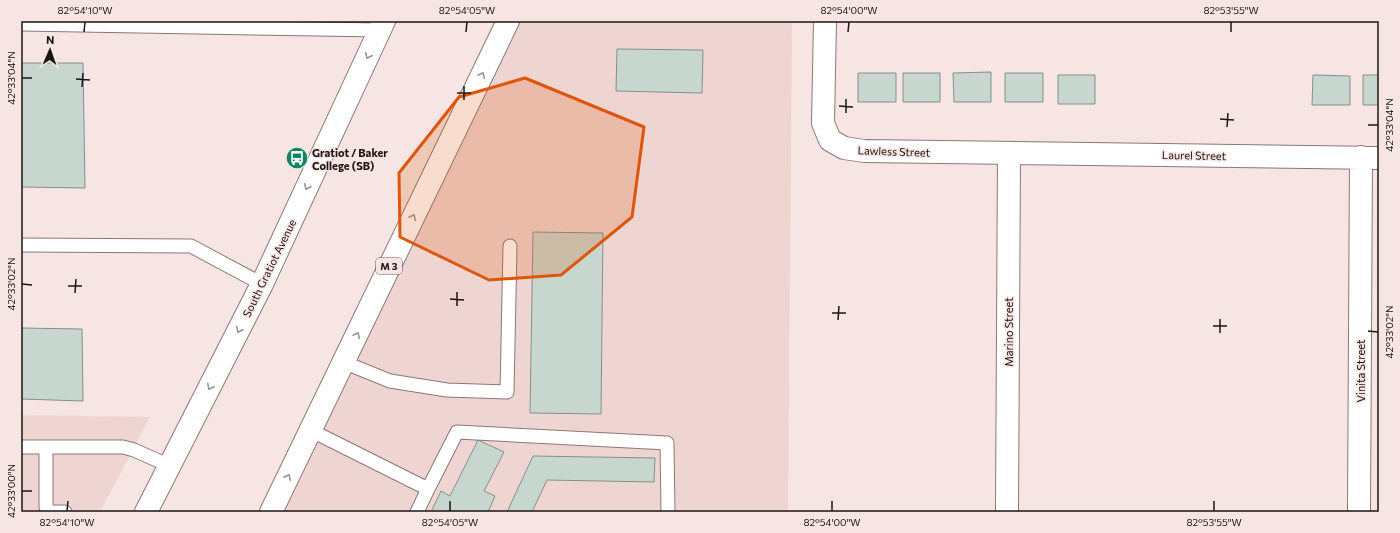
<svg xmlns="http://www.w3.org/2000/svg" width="1400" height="533" font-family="Commissioner,sans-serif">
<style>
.built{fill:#efd5d2}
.building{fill:#c7d6cf;stroke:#82918b}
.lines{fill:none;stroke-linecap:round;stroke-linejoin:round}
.service-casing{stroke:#887977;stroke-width:15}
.minor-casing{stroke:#887977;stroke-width:24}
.primary-casing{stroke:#887977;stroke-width:24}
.service{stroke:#fff;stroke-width:13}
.minor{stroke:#fff;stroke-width:22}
.primary{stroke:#fff;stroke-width:22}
.oneway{stroke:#989695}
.marked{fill:#de560c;fill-opacity:0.2;stroke:#de560c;stroke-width:3;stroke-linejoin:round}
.ticks{fill:none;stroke:#1b1514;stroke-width:1.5}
.labels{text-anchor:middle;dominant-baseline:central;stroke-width:3;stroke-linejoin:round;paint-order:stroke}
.shield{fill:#f6e5e2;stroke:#5d5352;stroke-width:1}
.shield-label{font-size:10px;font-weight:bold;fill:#1b1514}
.street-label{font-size:11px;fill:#1b1514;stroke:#f6e5e2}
.poi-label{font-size:11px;font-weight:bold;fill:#1b1514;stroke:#f6e5e2;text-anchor:start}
.neatline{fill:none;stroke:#1b1514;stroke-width:1.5}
.ticks-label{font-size:10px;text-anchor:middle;fill:#1b1514}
</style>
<rect width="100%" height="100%" fill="#f6e5e2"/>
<path class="built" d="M507,21H792L788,512H271Z
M21,415L150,417L100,512H21Z"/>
<path class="building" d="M617,49L703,50L702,93L616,91Z
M21,63H83L85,188L21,187Z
M991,72V102H954L953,73Z
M858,73H896V102H858Z
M903,73H940V102H903Z
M1005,73H1043V102H1005Z
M1058,75H1095V104H1058Z
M1313,75L1350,76V105H1312Z
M1363,75H1379V105H1363Z
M533,232L603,233L601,414L530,413Z
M21,328L82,329L83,401L21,399Z
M478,440L504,452L484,491L495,496L488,512H431L441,491L450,496Z
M533,456L655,458L654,482L547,480L532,512H507Z"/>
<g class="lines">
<g class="service-casing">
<path id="service" d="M21,24L380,30
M21,245L191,246L262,284
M343,362L390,381L447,390L507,392L510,246
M310,430L428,489L457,432L667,443L668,512
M21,447H123L134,450L170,466
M46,447V507L50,512H65
M417,512L428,489"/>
</g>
<g class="minor-casing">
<path id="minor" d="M825,21L823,123L830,140L844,148L864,151L1379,158
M1007,512L1009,153
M1359,512L1361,157"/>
</g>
<g class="primary-casing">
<path id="primary" d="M146,512L262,284L384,21
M271,512L508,21"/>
</g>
<use href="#service" class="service"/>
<use href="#minor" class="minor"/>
<use href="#primary" class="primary"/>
</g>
<defs><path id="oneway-chevron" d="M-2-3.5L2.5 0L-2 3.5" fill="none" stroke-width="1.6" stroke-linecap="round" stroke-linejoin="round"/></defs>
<g class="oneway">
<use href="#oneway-chevron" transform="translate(368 56) rotate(115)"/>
<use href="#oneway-chevron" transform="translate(482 75) rotate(-64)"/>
<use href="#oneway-chevron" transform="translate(307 187) rotate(115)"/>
<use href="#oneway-chevron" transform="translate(413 217) rotate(-64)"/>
<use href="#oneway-chevron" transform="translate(239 330) rotate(117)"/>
<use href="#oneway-chevron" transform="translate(357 335) rotate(-64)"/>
<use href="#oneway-chevron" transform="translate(210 387) rotate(117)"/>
<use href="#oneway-chevron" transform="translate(288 477) rotate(-64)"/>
</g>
<path class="marked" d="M525,78L644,127L632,217L561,275L489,280L400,237L399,173L459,97Z"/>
<path class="ticks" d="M84,32L85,22M466,32L467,22M848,32L849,22M1231,32V22M22,78H32M76,79L90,80M82,87L83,73M457,93H471M464,100V86M839,106L853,107M846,113V99M1220,119L1234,120M1368,125H1378M1227,127L1228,113M22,284L32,285M68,286H82M75,293L76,279M450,299L464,300M457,306V292M832,313H846M838,320L839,306M1213,326H1227M1368,331L1378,332M1220,333V319M22,491H32M67,511L68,501M450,511V501M832,511V501M1214,511V501"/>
<defs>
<g id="bus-disc" transform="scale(1.15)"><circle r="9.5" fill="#108564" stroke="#f6e5e2"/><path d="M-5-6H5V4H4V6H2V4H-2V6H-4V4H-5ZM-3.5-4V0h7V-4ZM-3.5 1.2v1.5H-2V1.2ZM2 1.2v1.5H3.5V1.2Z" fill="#fff"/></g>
</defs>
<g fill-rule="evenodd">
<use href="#bus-disc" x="297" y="158"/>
</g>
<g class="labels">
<rect class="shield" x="376" y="258" width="26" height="16" rx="3"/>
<g class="shield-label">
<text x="389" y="266">M 3</text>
</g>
<g class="street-label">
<text transform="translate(894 151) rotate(2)">Lawless Street</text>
<text transform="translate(1194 155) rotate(1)">Laurel Street</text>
<text transform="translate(269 268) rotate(-64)">South Gratiot Avenue</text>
<text transform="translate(1008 332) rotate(-90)">Marino Street</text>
<text transform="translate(1360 371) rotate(-90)">Vinita Street</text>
</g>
<g class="poi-label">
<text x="312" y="152">Gratiot / Baker<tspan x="312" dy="13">College (SB)</tspan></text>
</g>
</g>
<rect width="1400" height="533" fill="none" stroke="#f6e5e2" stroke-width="44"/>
<g transform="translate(50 50) rotate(2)" stroke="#f6e5e2" stroke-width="3" paint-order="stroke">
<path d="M0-3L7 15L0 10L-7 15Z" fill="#1b1514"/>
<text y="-6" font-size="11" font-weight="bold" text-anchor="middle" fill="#1b1514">N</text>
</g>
<rect x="22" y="22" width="1356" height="489" class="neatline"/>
<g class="ticks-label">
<text x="85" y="14">82°54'10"W</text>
<text x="467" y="14">82°54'05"W</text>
<text x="849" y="14">82°54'00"W</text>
<text x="1231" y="14">82°53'55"W</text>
<text transform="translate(11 78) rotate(-90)" y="4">42°33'04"N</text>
<text transform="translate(1389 125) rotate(-90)" y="4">42°33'04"N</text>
<text transform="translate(11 284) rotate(-90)" y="4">42°33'02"N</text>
<text transform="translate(1389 332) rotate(-90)" y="4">42°33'02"N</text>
<text transform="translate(11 491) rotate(-90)" y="4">42°33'00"N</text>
<text x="67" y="526">82°54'10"W</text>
<text x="450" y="526">82°54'05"W</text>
<text x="832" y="526">82°54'00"W</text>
<text x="1214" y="526">82°53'55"W</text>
</g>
</svg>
